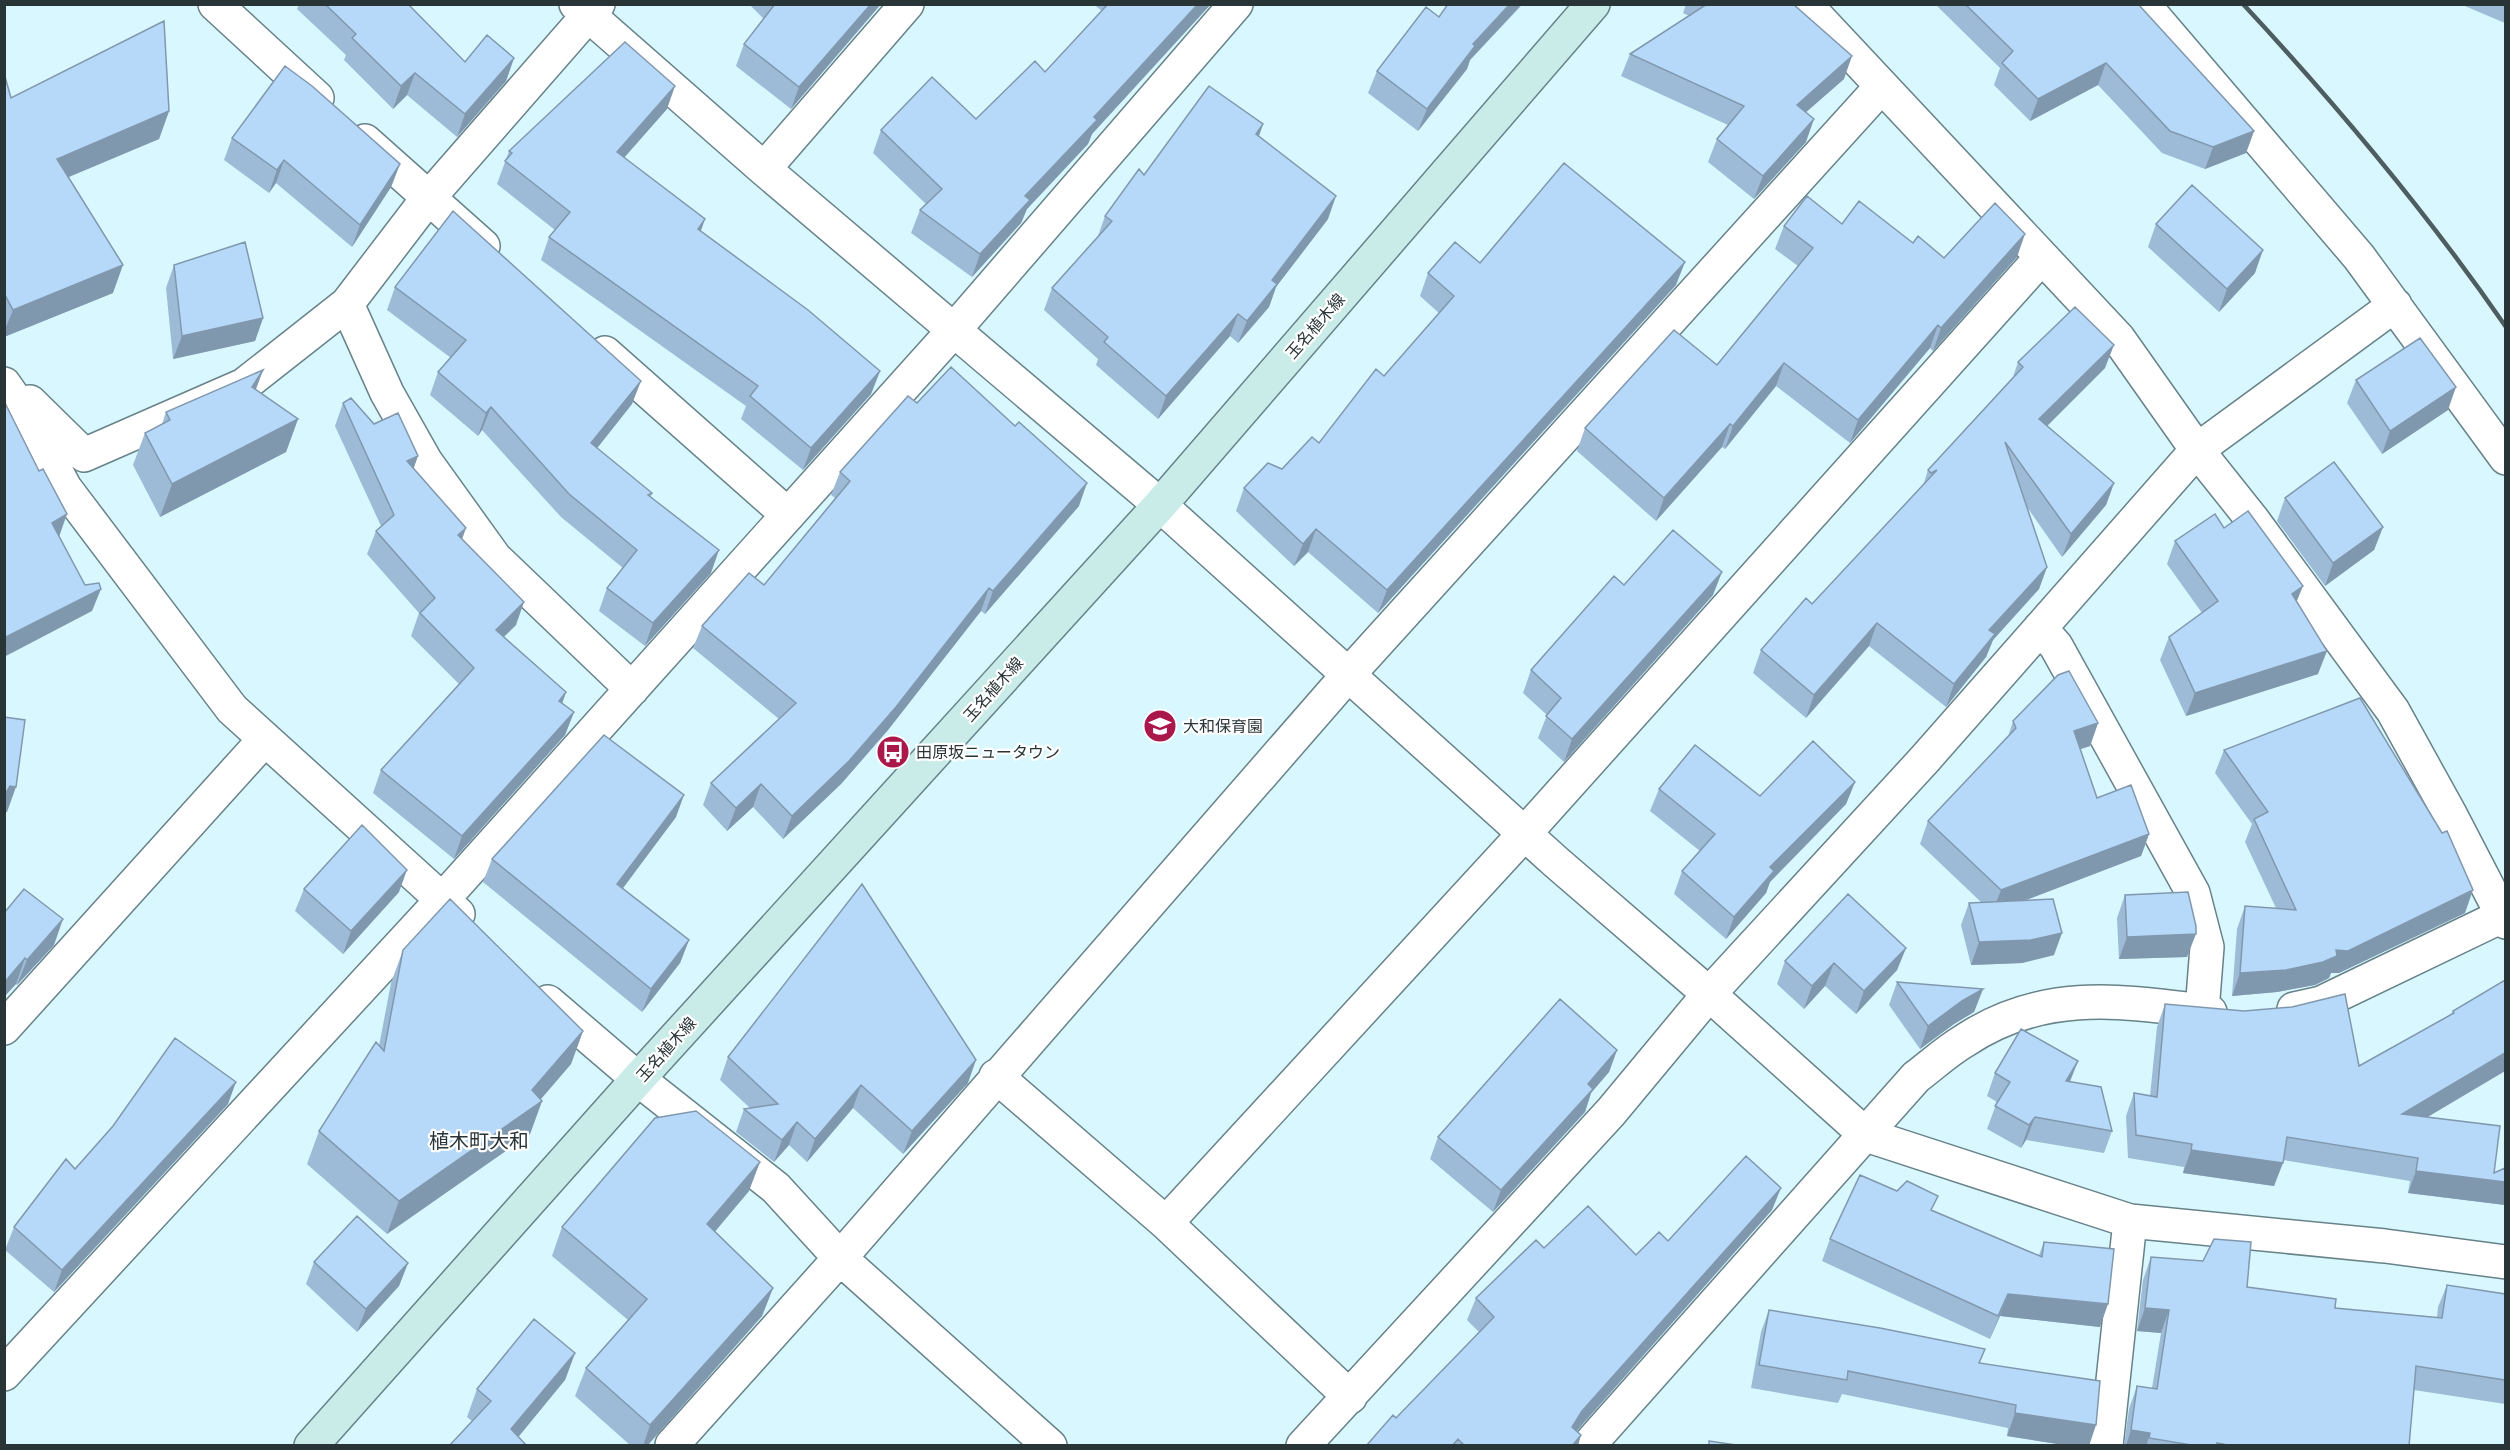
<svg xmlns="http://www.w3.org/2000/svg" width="2510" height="1450" font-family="'IBM Plex Sans','Noto Sans JP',sans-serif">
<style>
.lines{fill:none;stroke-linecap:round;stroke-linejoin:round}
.street-casing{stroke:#678289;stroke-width:36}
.secondary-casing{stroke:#678289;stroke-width:36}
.street{stroke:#fff;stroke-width:33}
.secondary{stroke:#c9ece8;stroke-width:33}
.rail{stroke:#4e5d60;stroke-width:4.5}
.wall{fill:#9dbbd6}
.shaded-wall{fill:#8098ae}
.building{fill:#b7d9f9;stroke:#8098ae;stroke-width:1.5}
.labels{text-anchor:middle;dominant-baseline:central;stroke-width:4.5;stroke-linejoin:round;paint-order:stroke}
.street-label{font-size:16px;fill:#293437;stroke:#fff}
.poi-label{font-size:16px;fill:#293437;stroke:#fff;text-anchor:start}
.quarter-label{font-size:20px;fill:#293437;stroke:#fff}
</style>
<rect width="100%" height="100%" fill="#d9f7fe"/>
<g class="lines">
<g class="street-casing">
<path id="street" d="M215,4L317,98
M576,4L764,169L1160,505L1556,862L1709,994L1866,1135L2130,1221L2385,1246L2506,1262
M1805,4L2118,338L2197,450L2252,519L2393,711L2451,816L2506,922
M2143,4L2359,257L2506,458
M365,141L483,246
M764,169L907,4
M347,304L387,393L426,462L495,558L632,689
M605,353L788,515
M4,384L27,417L65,488L232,709L458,914
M30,402L84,455L244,385L347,304L425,202L598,4
M2040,628L2056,646L2193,893L2207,947L2202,1011
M548,1002L638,1079L776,1188L840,1258L1050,1446
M2294,1009L2321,1003L2506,914
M4,1028L265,739
M996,1076L1166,1223L1350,1397
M1166,1223L1525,833L2041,258
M4,1374L443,899L954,330L1236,4
M672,1445L840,1258L1348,675L1882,86
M1303,1446L1611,1112L1709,994L1925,759L2197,450L2395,305
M1588,1446L1916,1077C1932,1065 1947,1051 1964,1041C2043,988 2122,1001 2210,1012
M2106,1446L2130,1221"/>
</g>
<g class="secondary-casing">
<path id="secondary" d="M311,1446L638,1079L1160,505L1593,4"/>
</g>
<use href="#street" class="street"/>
<use href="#secondary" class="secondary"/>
<path class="rail" d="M2243,4C2336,104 2428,214 2506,327"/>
</g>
<path class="wall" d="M299,4H408L465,62L514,58L506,81L457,137L407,95L393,109L344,60L346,55L297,9Z
M749,4H881L791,109L736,66L744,44L764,19Z
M1093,4H1211L1092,134L1088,144L1027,209L1021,223L972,277L911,233L920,210L926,204L873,153L881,130L976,119L1045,72L1102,11Z
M1686,4H1793L1844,79L1806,112V142L1754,199L1708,162L1717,139L1728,125L1621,76L1630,54L1689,16L1683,13Z
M1935,4H2138L2254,131L2246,153L2205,169L2162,153L2098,85L2030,121L1994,85L2000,68Z
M2460,4H2505V23Z
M1521,6L1470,60L1467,69L1418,131L1368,93L1377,71L1439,17Z
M4,73L11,98L169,111L159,139L69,177L113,293L4,337Z
M667,109L624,157L701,231L880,371L871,394L803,470L741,419L746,406L541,260L549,237L555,230L497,184L509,151Z
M1263,124L1259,136L1328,219L1276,287L1269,307L1238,343L1230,336L1158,419L1096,365L1098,359L1044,310L1052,288L1097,239L1105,216L1144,175Z
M232,138L400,164L391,187L352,247L276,183L269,193L224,160Z
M1842,224L1913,243L1944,258L2017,257L1933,351L1930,348L1850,443L1776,386L1725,449L1722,447L1656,521L1577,451L1585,428L1717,365L1798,266L1775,249L1784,226Z
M2156,224L2255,273L2219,312L2148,247Z
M1480,263L1676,285L1378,613L1308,552L1294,566L1236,511L1244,488L1282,469L1319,443L1384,376L1439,313L1420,296L1428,273Z
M174,265L263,318L255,341L173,359L166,288Z
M395,287L632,404L597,448L652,493L651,497L711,573L645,646L599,611L607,588L623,568L561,517L482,430L478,436L430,395L438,372L451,358L387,310Z
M2018,362L2105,368L2047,426L2114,483L2106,505L2062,557L2027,507L2047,567L2039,589L1993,640L1986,657L1946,707L1869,646L1806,718L1753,673L1761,650L1812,604L1923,486L1928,470L2013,377Z
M263,370L256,389L298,419L286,452L160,517L133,465L145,433L162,424L166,412Z
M2356,380L2448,410L2382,454L2347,403Z
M343,403L414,469L462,539L516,625L504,637L566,692L562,704L574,712L565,735L454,859L373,793L381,770L459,684L411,636L419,613L367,554L376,531L381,526L335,426Z
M917,403L1079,506L985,614L981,611L888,730L841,784L783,839L753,807L727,831L703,805L711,783L779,719L693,648L702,626L764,585L835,498L831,495L840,472Z
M2285,498L2383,527L2374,550L2325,586L2277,521Z
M2224,528L2297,602L2318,674L2186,716L2160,660L2169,637L2202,613L2167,564L2175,541Z
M1624,585L1713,595L1564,762L1538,738L1547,715L1523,693L1531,670Z
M2013,721L2098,723L2090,746L2080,749L2097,798L2149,834L2141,856L2026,900L2054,955L2022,963L1971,965L1961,925L1969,903L1981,902L1920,844L1928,821L2008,737Z
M2224,750L2465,913L2339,973H2331L2329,978L2315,985L2277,992L2232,996L2237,929L2245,906L2276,908L2245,842L2252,824L2215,773Z
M1855,782L1846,804L1770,882L1766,893L1726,939L1674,894L1682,871L1700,851L1650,811L1659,789L1760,796Z
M676,817L622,888L689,940L680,963L642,1012L483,882L492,859Z
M304,889L399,892L343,954L295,911Z
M2125,895L2187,957L2119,959L2117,918Z
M4,913L54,945L17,985L16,984L4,997Z
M1906,948L1897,970L1856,1014L1825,986L1804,1009L1777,984L1785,961Z
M403,950L583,1031L571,1064L541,1099L542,1101L530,1134L387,1234L307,1164L319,1131L379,1046L391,983Z
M1897,982L1983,989L1974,1012L1954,1024L1920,1049L1889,1005Z
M2165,1004L2359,1066L2451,1014L2453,1011L2505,1071L2427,1117L2494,1173L2505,1205L2408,1193L2410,1181L2283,1160L2274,1186L2183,1173L2184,1167L2128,1158L2126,1116L2134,1093L2150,1096L2157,1027Z
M1617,1050L1609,1072L1591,1093L1585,1112L1493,1212L1430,1159L1438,1137Z
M728,1057L968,1083L903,1154L853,1108L807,1162L789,1145L774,1162L736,1132L744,1109L750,1108L720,1080Z
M2078,1061L2070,1082L2112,1131L2104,1153L2026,1140L2021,1148L1987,1129L1997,1102L1987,1096L1995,1073Z
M228,1104L54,1292L5,1250L14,1227L75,1169Z
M749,1191L715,1231L773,1288L762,1316L647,1446H631L575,1396L586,1368L628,1320L552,1256L562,1227Z
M1772,1210L1576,1431L1578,1446H1366L1396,1418L1479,1332L1467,1320L1476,1298L1544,1248L1636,1255L1668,1241Z
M1932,1211L2039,1255L2044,1242L2100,1327L2000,1316L1990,1339L1822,1261L1830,1239Z
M2151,1257L2247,1287L2335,1308L2437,1317L2438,1307L2447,1285L2505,1294V1404L2414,1390L2409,1446H2124L2129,1409L2137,1386L2152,1388L2161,1333L2137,1331L2143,1280Z
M314,1262L408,1263L399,1286L357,1332L306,1284Z
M1769,1310L1980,1363L2089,1446H2071L2007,1436L2008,1428L1842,1394L1838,1403L1751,1388L1761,1332Z
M575,1353L565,1380L518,1436L472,1421L467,1417L477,1389Z"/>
<path class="shaded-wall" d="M871,4H881L791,109L799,87Z
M1198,4H1211L1092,134L1088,144L1027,209L1021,223L972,277L980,254L1025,196L1094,117Z
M1510,4H1522L1470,60L1467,69L1418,131L1427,109L1473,44Z
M1852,56L1844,79L1788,128L1797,105Z
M514,58L506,81L457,137L465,114Z
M2106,63L2098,85L2030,121L2038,99Z
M415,73L407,95L393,109L401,86Z
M675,86L667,109L609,175L617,152Z
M169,111L159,139L47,186L57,159Z
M1814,119L1806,142L1754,199L1763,176Z
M1263,124L1255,147L1256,134Z
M2254,131L2246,153L2205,169L2213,147Z
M284,160L276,183L269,193L277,170Z
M400,164L391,187L352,247L360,225Z
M1336,196L1328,219L1276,287L1269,307L1238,343L1247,321L1272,280Z
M705,219L697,242L698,229Z
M2025,234L2017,257L1933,351L1941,328Z
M2263,250L2255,273L2219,312L2227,289Z
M1685,262L1676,285L1378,613L1387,590Z
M123,265L113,293L4,337V332L13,310Z
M1238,314L1230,336L1158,419L1166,396Z
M263,318L255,341L173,359L182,336Z
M1938,325L1930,348L1850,443L1858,420Z
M2114,345L2105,368L2031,442L2039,419Z
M1784,363L1776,386L1725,449L1733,426Z
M263,370L251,402L252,387Z
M880,371L871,394L803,470L811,448Z
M641,381L632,404L583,466L591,443Z
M2456,387L2448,410L2382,454L2390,431Z
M491,407L482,430L478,436L486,413Z
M298,419L286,452L160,517L172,484Z
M1730,424L1722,447L1656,521L1664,498Z
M418,456L410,479L407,461Z
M1087,483L1079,506L985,614L993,591Z
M2114,483L2106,505L2062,557L2071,534Z
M67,514L59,537L52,523Z
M2383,527L2374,550L2325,586L2333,563Z
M466,528L458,551V535Z
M1316,529L1308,552L1294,566L1303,544Z
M719,550L711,573L645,646L653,623Z
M2047,567L2039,589L1993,640L1986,657L1946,707L1954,684L1989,630Z
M1722,572L1713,595L1564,762L1572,739Z
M2303,586L2294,608L2292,594Z
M989,588L981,611L888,730L841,784L783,839L792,816Z
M101,589L92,611L4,657V638Z
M524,602L516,625L487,653L496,630Z
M1877,623L1869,646L1806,718L1814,695Z
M2327,651L2318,674L2186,716L2195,693Z
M566,692L558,715L559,701Z
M574,712L565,735L454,859L462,836Z
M2098,723L2090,746L2066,754L2074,731Z
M1855,782L1846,804L1770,882L1766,893L1726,939L1734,917L1770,867Z
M761,784L753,807L727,831L736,808Z
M10,786L16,787L7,812H4V796Z
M684,795L676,817L609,907L617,884Z
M2149,834L2141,856L1992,913L2001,890Z
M407,870L399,892L343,954L351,931Z
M2473,890L2465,913L2339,973H2331L2329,978L2315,985L2277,992L2232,996L2240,973L2336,950Z
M63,919L54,945L17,985L27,960Z
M2062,933L2054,955L2022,963L1971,965L1979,942Z
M2196,934L2187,957L2119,959L2127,937Z
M689,940L680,963L642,1012L651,989Z
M1906,948L1897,970L1856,1014L1864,991Z
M25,958L16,984L4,997V983Z
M1834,963L1825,986L1804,1009L1812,986Z
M1983,989L1974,1012L1954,1024L1920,1049L1928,1026L1962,1001Z
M583,1031L571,1064L534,1107L542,1101L530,1134L387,1234L399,1201L532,1090Z
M1617,1050L1609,1072L1591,1093L1585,1112L1493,1212L1501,1190L1588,1084Z
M2505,1053V1071L2394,1137L2402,1114Z
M976,1060L968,1083L903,1154L912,1131Z
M2078,1061L2069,1083L2066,1081Z
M236,1082L228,1104L54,1292L62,1270Z
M861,1085L853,1108L807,1162L815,1139Z
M2035,1117L2026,1140L2021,1148L2029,1125Z
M797,1122L789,1145L774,1162L782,1140Z
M2191,1150L2283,1163L2274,1186L2183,1173Z
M760,1162L749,1191L697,1253L707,1224Z
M2416,1171L2505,1182V1205L2408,1193Z
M1781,1188L1772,1210L1574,1434L1572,1427L1582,1411Z
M408,1263L399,1286L357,1332L366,1309Z
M773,1288L762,1316L647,1446H643L650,1425Z
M2008,1294L2108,1304L2100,1327L2000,1316L1990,1339Z
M2145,1308L2169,1310L2161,1333L2137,1331Z
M575,1353L565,1380L511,1446V1429Z
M2015,1413L2096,1425L2089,1446H2071L2007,1436Z
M2131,1430L2150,1433L2146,1446H2126Z
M1581,1435L1578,1446H1572Z
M2217,1443L2233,1446H2216Z"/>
<path class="building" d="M325,4H408L465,62L487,35L514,58L465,114L415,73L401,86L352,38L356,34Z
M775,4H871L799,87L744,44Z
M1108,4H1198L1094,117L1097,120L1025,196L1030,200L980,254L920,210L942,189L881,130L932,77L976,119L1035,61L1045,72Z
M1448,4H1510L1473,44L1475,46L1427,109L1377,71L1426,7L1439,17Z
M1707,4H1793L1852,56L1797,105L1814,119L1763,176L1717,139L1744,106L1630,54Z
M1965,4H2138L2254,131L2213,147L2170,131L2106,63L2038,99L2002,63L2013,51Z
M164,21L169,111L57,159L123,265L13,310L4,293V73L11,98Z
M625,42L675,86L617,152L705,219L698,229L808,310L880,371L811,448L750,396L758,386L549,237L570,212L505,161L512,153L509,151Z
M285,66L312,86L400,164L360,225L284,160L277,170L232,138Z
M1209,86L1263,124L1256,134L1336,196L1272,280L1277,284L1247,321L1238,314L1166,396L1104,342L1108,337L1052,288L1112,221L1105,216L1139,169L1144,175Z
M1564,163L1685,262L1387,590L1316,529L1303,544L1244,488L1268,463L1282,469L1312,437L1319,443L1376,369L1384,376L1454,296L1428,273L1455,242L1480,263Z
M2192,185L2263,250L2227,289L2156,224Z
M1807,196L1842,224L1859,201L1913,243L1918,236L1944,258L1995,203L2025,234L1941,328L1938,325L1858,420L1784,363L1733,426L1730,424L1664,498L1585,428L1674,330L1717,365L1813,248L1784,226Z
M453,211L641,381L591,443L652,493L648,495L719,550L653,623L607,588L637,550L569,494L491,407L486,413L438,372L466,340L395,287Z
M245,242L263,318L182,336L174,265Z
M2075,307L2114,345L2039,419L2114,483L2071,534L2005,442L2047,567L1989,630L1995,634L1954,684L1877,623L1814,695L1761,650L1806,598L1812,604L1937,470L1931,473L1928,470L2023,367L2018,362Z
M2420,338L2456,387L2390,431L2356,380Z
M951,367L1015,426L1019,422L1087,483L993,591L989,588L896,707L849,761L792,816L761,784L736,808L711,783L796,703L702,626L749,573L764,585L850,481L840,472L908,396L917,403Z
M263,370L252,387L298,419L172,484L145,433L170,420L166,412Z
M351,398L374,424L398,413L418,456L407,461L466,528L458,535L524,602L496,630L566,692L559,701L574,712L462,836L381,770L474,668L420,613L435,598L376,531L394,515L343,403Z
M4,401L39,471L43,469L67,514L52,523L85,585L99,583L101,589L4,638Z
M2334,462L2383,527L2333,563L2285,498Z
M2248,511L2303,586L2292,594L2327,651L2195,693L2169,637L2218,601L2175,541L2215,514L2224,528Z
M1673,530L1722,572L1572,739L1546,716L1561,698L1531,670L1614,576L1624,585Z
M2069,671L2098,723L2074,731L2097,798L2131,785L2149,834L2001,890L1928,821L2016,728L2013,721L2058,675Z
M2360,698L2442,833L2447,831L2473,890L2348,951L2336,950L2337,956L2323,962L2286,970L2240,973L2245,906L2296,910L2254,819L2268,812L2224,750Z
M4,717L25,720L16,787L10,786L4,796Z
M604,735L684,795L617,884L689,940L651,989L492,859Z
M1813,741L1855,782L1770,867L1774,871L1734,917L1682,871L1715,834L1659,789L1695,745L1760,796Z
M362,825L407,870L351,931L304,889Z
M862,884L976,1060L912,1131L861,1085L815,1139L797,1122L782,1140L744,1109L778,1104L728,1057Z
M24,889L63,919L27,960L25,958L4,983V913Z
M2188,892L2196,926V934L2127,937L2125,895Z
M1848,894L1906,948L1864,991L1834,963L1812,986L1785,961Z
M450,899L583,1031L532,1090L542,1101L399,1201L319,1131L376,1042L384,1051L403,950Z
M2053,899L2062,933L2031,940L1979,942L1969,903Z
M2505,980V1053L2402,1114L2500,1126L2494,1173L2505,1168V1182L2416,1171L2418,1158L2287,1137L2283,1163L2191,1150L2192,1144L2136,1135L2134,1093L2157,1097L2165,1004L2244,1011L2292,1007L2345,994L2359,1066L2454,1013L2453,1011Z
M1897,982L1983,989L1962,1001L1928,1026Z
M1560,999L1617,1050L1588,1084L1593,1089L1501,1190L1438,1137Z
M2021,1029L2078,1061L2066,1081L2101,1087L2112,1131L2035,1117L2029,1125L1995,1106L2010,1082L1995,1073Z
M175,1038L236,1082L62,1270L14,1227L66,1159L75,1169L113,1126Z
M696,1111L760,1162L707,1224L773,1288L650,1425L586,1368L647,1299L562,1227L655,1118Z
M1746,1156L1781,1188L1582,1411L1572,1427L1581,1435L1572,1446H1465L1458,1439L1452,1446H1366L1393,1415L1396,1418L1494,1317L1476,1298L1536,1240L1544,1248L1588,1206L1636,1255L1659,1232L1668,1241Z
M1860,1175L1897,1191L1907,1181L1938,1196L1931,1210L2042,1257L2044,1242L2114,1249L2108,1304L2008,1294L1998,1316L1830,1239Z
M357,1216L408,1263L366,1309L314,1262Z
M2214,1239L2251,1242L2247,1287L2336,1299L2335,1308L2442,1318L2447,1285L2505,1294V1380L2416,1366L2409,1446H2233L2217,1443V1446H2197L2149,1438L2150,1433L2131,1430L2137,1386L2157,1389L2169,1310L2145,1308L2151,1257L2203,1261Z
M1769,1310L1880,1328L1985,1349L1979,1363L2100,1381L2096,1425L2015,1413L2016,1405L1848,1371L1847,1380L1759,1365Z
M534,1319L575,1353L511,1429L527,1446H449L491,1401L477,1389Z
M1709,1441L1743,1446H1709Z"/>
<defs>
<g id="school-disc" transform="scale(1.725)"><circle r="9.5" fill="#aa174b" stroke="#fff"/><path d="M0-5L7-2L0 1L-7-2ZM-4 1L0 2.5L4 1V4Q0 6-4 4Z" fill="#fff"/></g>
<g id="bus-disc" transform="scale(1.725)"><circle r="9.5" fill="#aa174b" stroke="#fff"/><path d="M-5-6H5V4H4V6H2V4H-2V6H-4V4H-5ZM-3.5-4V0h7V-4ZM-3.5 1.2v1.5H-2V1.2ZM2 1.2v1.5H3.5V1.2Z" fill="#fff"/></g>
</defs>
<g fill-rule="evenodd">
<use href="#school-disc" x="1160" y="726"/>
<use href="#bus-disc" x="893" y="752"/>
</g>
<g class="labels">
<g class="street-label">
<text transform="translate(1315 326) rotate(-49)">玉名植木線</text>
<text transform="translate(993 689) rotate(-48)">玉名植木線</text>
<text transform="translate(666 1049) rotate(-48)">玉名植木線</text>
</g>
<g class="poi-label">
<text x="1183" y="726">大和保育園</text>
<text x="916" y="752">田原坂ニュータウン</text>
</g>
<g class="quarter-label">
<text x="479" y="1140">植木町大和</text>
</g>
</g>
<rect width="2510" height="1450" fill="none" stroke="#293437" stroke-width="12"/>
</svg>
